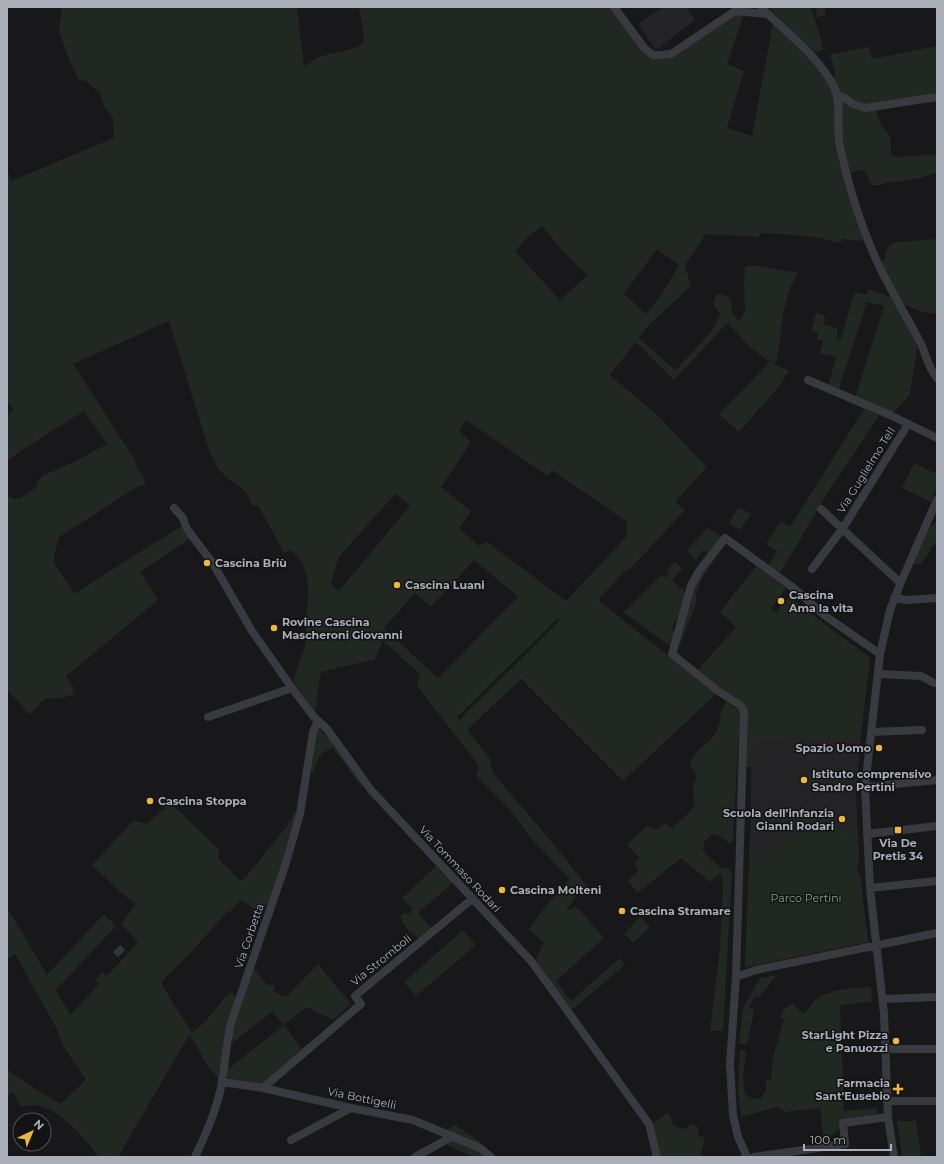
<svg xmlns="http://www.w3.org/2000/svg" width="944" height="1164" font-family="Montserrat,sans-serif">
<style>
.built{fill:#242427}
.green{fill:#202821;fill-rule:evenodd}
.water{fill:#2e363e}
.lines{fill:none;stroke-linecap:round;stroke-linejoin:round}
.minor{stroke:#393a3f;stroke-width:8}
.poi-dot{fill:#ecb93e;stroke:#131315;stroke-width:1.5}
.labels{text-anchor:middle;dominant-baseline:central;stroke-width:3;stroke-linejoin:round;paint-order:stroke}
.street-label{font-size:11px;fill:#abafb9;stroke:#131315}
.poi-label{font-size:11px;font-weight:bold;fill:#abafb9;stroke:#131315;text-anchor:start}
.park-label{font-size:11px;fill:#83a386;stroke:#131315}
</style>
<rect width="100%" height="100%" fill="#18181a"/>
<path class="built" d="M663,7H686L695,20L656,50L638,24Z
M789,597L870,658L860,745L856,795L859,860L857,864L858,874H860L868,942L745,967L750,840L752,742L778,609Z"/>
<path class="green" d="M62,7H300L297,8L304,66C309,64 312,60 317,58C331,52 351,51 363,44L364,38L359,7H609L645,53L660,57L734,13L744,14L727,64L744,71L727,128L752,136L773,23L825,75L834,78L835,73L830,54L869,47L872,59L937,46V96L876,105L877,114L882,126L890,136L891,155L896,157L937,154V174L935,173L921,178L901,181L888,182L880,185H872L865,171L858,170L850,173L866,240L864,241L842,239L840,243L816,237L766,233H761L759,237L706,234L685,265L691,286L647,327L639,338L674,369H677C691,353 713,334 720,314L713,303L717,294L724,295L731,300L732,314L739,321L745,312L744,281L745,267L752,265L798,273L789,290L784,310L777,360L774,364L789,371L782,381V383L739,432L719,414L770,362L751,348L727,323L674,380L636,342L610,375L656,414L707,467L675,502L685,510L631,568L623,573L598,600L716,694L623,781L521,679L467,730L489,757L493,773L561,853L586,885L588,891L581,897L580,889L577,886V895L567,909L568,910L575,907L579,909L604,938L556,981L571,1001L620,958L625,965L572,1010L537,962L536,959L544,943L529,929L545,907L570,879L533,841L510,810L476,776L479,768L477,763L417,686L420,674L383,641L375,659L321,672L315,712L293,681L305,646L308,596L307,577L303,564L291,550L284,553L259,507L257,505L253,506L246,492L225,476L218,468L210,453L169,321L73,364L135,460C136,470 146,476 145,486L143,485L137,487L59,537L54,555V561L56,567L70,586L74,594L181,526L189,539L140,572L158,600L66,676C70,682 76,687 72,695L58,699L47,698L42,701L30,714L28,713L7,689V495L14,499L20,498L36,488L37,482L42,476L76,461L107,444L84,411L19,452L7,461V416L14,410L7,400V171L11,181L114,138L113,118L104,106L100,93L86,81L79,80L68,57L59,31ZM542,226C556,244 571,260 588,275L560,300L515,251L527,238ZM657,249L679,265L659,298L646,314L624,294ZM466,420L548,476L552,470L627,522V536L566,601L487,542L479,546L459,528L471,511L441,487L471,442L459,431ZM395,494L400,497L410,506L339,591L331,584L338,558ZM474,560L518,597L438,678L384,628L415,593L431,607ZM558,618L560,620L459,720L457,717Z
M769,7H811C813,15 824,46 823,50L815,53L781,21Z
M816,7H825V15L817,17Z
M937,239V314L920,311L898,302L880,267L885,258L886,251L890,245L896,242Z
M869,289L894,298L918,343L910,395L892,414L855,398L884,306L867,302L838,391L828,387L836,357L820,353L823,341L817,339L818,333L811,331L816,313L825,316L823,324L837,328L838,331L837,338L841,339L854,294L857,292L866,295Z
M864,409L879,415L829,491L780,573L768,566L777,551L766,544L781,521L790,527Z
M914,463L937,474V487L931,502L902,488Z
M739,507L751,514L740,530L729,523Z
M937,521V543L930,548V551L921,564H912L930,527Z
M708,527L721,537L709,554L703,550L696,560L687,550Z
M722,544H726C714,562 695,581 696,603L676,655V646L696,580Z
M675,562L682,569L672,580L687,594L678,621L675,620L672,630L675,631L671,647L624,612L659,577L662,575L665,578L670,573L667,570Z
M756,566L786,588L772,607L771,606L770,607L774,613L779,610L789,597L870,658L860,741C842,739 825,739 807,740V743H804V737L752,742V767H746V716L696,672L736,627L720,612Z
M727,702L740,711L733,838L732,842L729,843L719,836L712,834L704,842L703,851L721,868C726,868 730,869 732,874L723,1031H710L720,948L723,881L720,873L710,882L681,858L638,893L628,881L639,870L634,864L640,858L627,845L648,825L651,828L658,829L664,823L672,828C677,823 692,812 694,805C697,796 688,792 697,778C696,772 691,768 690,762C693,756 697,751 702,747C707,742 714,738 717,731C722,721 718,710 727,702Z
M317,729H319L328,737L363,784L362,786H361L333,748C320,751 316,761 314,772L311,773Z
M159,797C168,798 210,841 219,850V859L240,881L245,878L291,821L294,812H296L297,813L270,901L265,906L263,911L258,912L241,900L230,912L228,911L193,950L161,982L174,1005L192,1032C208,1023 217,1004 231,992L235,996L237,999L224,1043L219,1078C205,1067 200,1048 189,1035L118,1157H99C85,1139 60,1109 36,1105C31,1104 26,1106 21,1107L13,1092L7,1096V1069L20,1079L60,1104L86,1080L62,1044L57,1029L15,954L7,960V908L10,912L47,975L104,914L116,926L56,990L70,1015L99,984L95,980L102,972L107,976L138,942L121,924L136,904L121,893L92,865L132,822L136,821L147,824L161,811L166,809L158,800Z
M819,811L820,827L837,826L838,835L854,834V831L857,830L859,860L857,864L858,874H860L868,942L745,967L750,840H753L755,857L768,856V846L776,845V838L791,837L790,821H798L797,812Z
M436,866L453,883L418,913L433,930L420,940L408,930L400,917L403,913L409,914L413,909L402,898Z
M640,917L650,927L633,943L624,934Z
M463,930L476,945L416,996L404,982Z
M318,964L351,1004L333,1020L307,1007L284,1025L302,1049L262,1085L227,1080V1070L284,1025L272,1012L233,1042H230V1037L253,970H257C258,973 264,983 267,984C267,985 272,985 273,985L275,987L273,991L286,997Z
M777,975L759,997L755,996L749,1007L754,1009L748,1041L745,1044H740L739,1043L743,1008L760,978Z
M871,987L872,1002L840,1005L844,1111L877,1108V1115L849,1119L827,1141L824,1142L820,1108L785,1112L778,1107L741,1117L738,1092L740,1050L746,1051L743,1078L745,1094L752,1099L761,1098L766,1090V1080H771L773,1057L784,1019L780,1017L783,1010L792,1003L803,1014C809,1010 812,1002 818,998C830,989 856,988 871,987Z
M667,1113L669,1114C674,1126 672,1126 685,1129L692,1124L696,1125L698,1128V1135L705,1138L700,1157H660L653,1124L656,1121Z
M897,1121H916L921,1157L902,1156Z
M454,1124L480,1142L478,1146L447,1133V1130Z
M453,1137L490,1157H474L447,1145V1140Z"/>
<path class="water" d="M120,945L125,950L118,957L113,952Z"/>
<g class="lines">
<path class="minor" d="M614,7L645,49L653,55H660L671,54L741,7
M761,7C785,32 819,56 834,87C842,105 836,128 840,147C849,188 862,230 880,268C892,292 906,316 919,340C926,352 927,367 937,378
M735,11L767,14
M837,94L843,97L853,104L865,108L937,97
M808,380L890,415L937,438
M174,508L183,518L186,527L192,536L212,562L252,631L292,688L314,717L327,729L371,790L531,961L548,984L649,1124L657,1157
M821,509L897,580L901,582
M812,569L843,528L908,424
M894,598L908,600L937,598
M878,674L921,676L934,683
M208,717L292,688
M871,732L922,730
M865,787L937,780
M867,834L937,826
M870,888L937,881
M736,977L756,970L937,933
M883,999L937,997
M886,1049H937
M222,1082L263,1088L351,1108L413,1120L480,1148L491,1157
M263,1088L361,1004L355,996L472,899
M887,1101H937
M291,1140L351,1108
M195,1157C205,1135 216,1112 221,1087C225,1066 226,1044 231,1023L285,866L300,814L313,732L318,721
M415,1157L453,1136
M747,1157L738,1137L733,1115L730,1064L736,977L744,711L740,705L718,691L672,654L691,586L699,571L725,538L795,589L824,615L880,654
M754,1157L845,1144L843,1123L888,1117
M894,1157L888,1117L884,1014L870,888L865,787L880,654L890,610L901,582L937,500"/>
</g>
<g class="poi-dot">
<circle cx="207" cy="563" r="4"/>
<circle cx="397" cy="585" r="4"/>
<circle cx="781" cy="601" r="4"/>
<circle cx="274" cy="628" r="4"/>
<circle cx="879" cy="748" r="4"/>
<circle cx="804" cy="780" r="4"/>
<circle cx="150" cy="801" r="4"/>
<circle cx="842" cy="819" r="4"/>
<rect x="894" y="826" width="8" height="8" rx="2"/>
<circle cx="502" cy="890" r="4"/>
<circle cx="622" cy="911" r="4"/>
<circle cx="896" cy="1041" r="4"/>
<path d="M896 1083h4v4h4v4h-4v4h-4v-4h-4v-4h4z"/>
</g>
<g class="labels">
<g class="street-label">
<text transform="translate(866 470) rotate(-58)">Via Guglielmo Tell</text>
<text transform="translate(460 869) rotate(47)">Via Tommaso Rodari</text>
<text transform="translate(249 936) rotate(-71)">Via Corbetta</text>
<text transform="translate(381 960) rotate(-39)">Via Stromboli</text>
<text transform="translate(362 1098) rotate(12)">Via Bottigelli</text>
</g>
<g class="poi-label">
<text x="215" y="563">Cascina Briù</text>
<text x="405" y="585">Cascina Luani</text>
<text x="789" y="595">Cascina<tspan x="789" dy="13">Ama la vita</tspan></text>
<text x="282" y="622">Rovine Cascina<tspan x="282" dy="13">Mascheroni Giovanni</tspan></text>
<text x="871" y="748" text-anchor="end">Spazio Uomo</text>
<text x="812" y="774">Istituto comprensivo<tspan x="812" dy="13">Sandro Pertini</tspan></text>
<text x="158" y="801">Cascina Stoppa</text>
<text x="834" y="813" text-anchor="end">Scuola dell’infanzia<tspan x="834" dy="13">Gianni Rodari</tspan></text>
<text x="898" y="843" text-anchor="middle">Via De<tspan x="898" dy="13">Pretis 34</tspan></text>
<text x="510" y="890">Cascina Molteni</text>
<text x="630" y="911">Cascina Stramare</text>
<text x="888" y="1035" text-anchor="end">StarLight Pizza<tspan x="888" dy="13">e Panuozzi</tspan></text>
<text x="890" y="1083" text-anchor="end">Farmacia<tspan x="890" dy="13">Sant'Eusebio</tspan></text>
</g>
<g class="park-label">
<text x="806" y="898">Parco Pertini</text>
</g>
</g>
<rect width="944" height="1164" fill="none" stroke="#abafb9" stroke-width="16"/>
<g transform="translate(32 1132) rotate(44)"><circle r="19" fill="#131315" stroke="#505157"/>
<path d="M0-3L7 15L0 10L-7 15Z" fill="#ecb93e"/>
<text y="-6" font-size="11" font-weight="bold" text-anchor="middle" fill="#abafb9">N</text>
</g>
<path d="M804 1144v6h87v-6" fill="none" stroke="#abafb9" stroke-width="2"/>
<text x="810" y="1144" font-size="12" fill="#abafb9" stroke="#131315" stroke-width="3" paint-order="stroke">100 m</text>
</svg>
